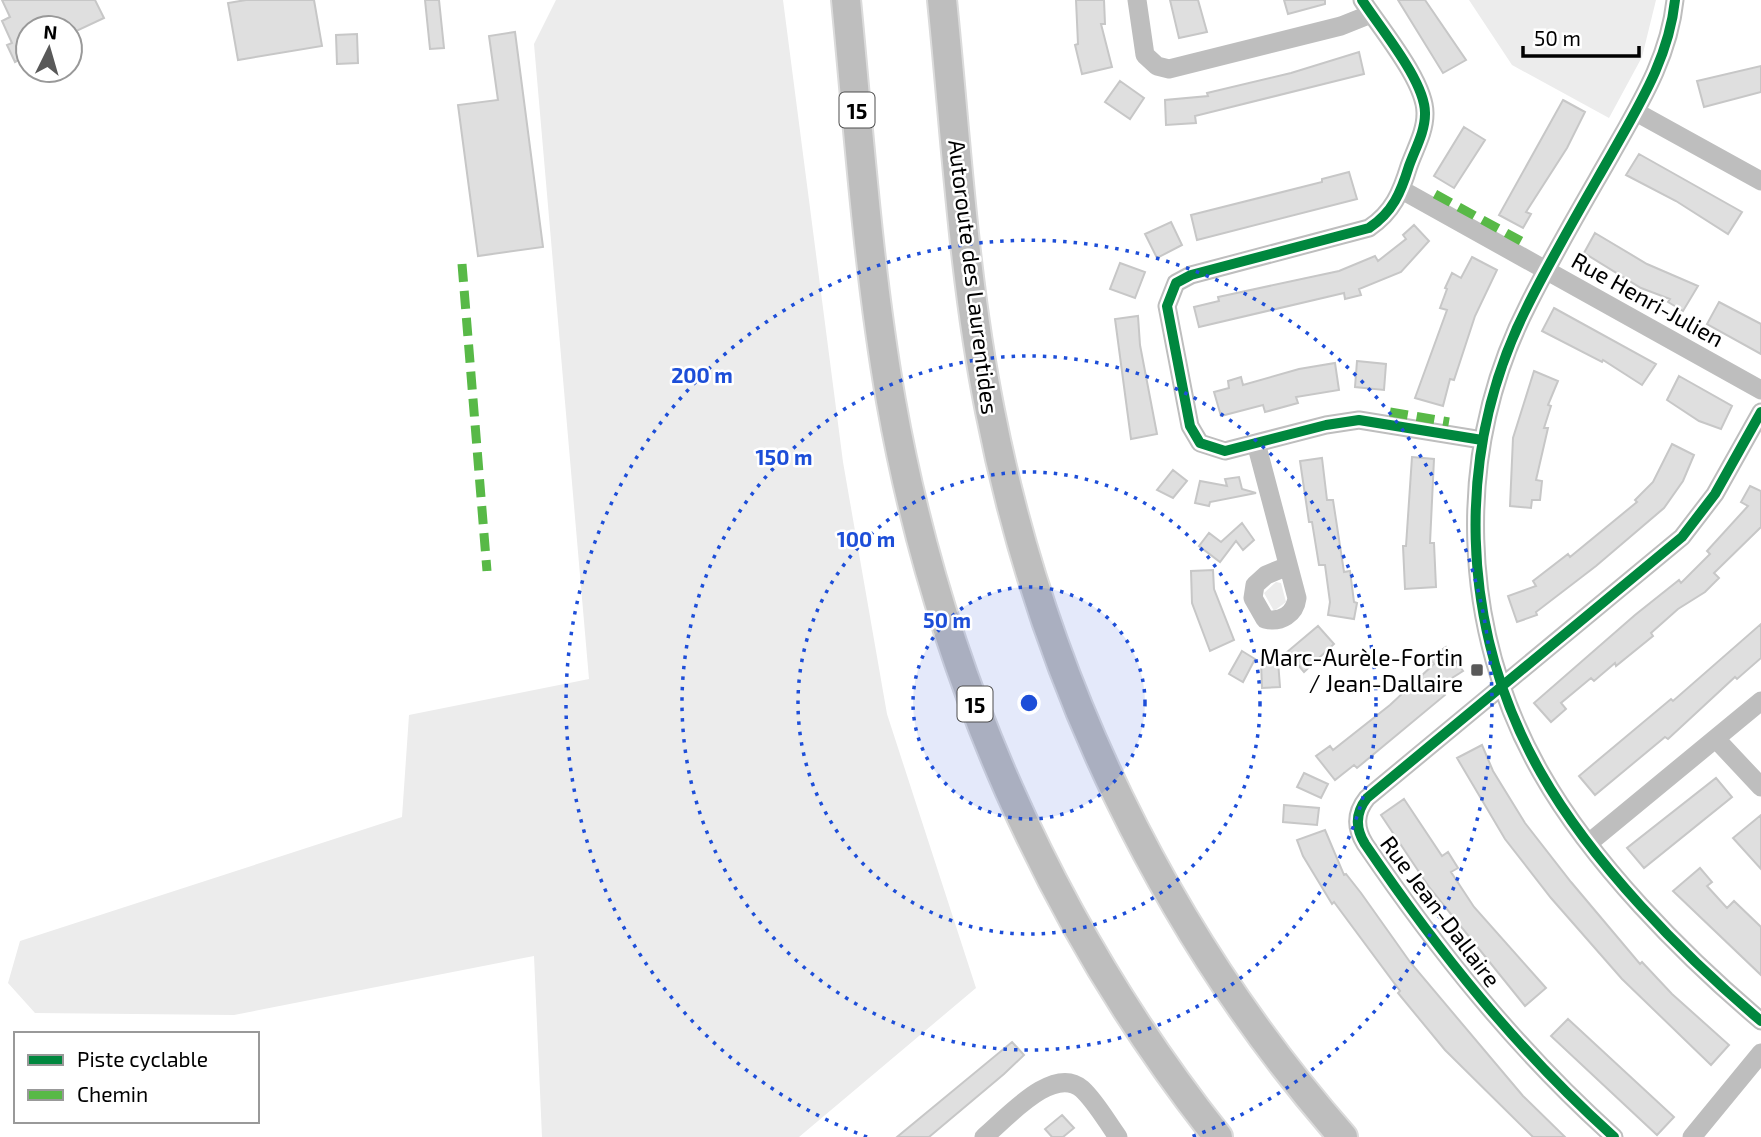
<svg xmlns="http://www.w3.org/2000/svg" width="1761" height="1137" font-family="'Exo 2',sans-serif">
<style>
.green{fill:#ececec}
.building{fill:#dfdfdf;stroke:#c7c7c7;stroke-width:2}
.lines{fill:none;stroke-linecap:round;stroke-linejoin:round}
.highway-casing{stroke:#dbdbdb;stroke-width:32}
.minor{stroke:#bebebe;stroke-width:19}
.highway{stroke:#bebebe;stroke-width:28}
.quiet{stroke:#58b947;stroke-width:9;stroke-dasharray:18 9;stroke-linecap:butt}
.cycleway-casing{stroke:#fff;stroke-width:15}
.cycleway{stroke:#00873e;stroke-width:10}
.ring{fill:none;stroke:#1d4ed8;stroke-width:3.5;stroke-dasharray:3.5 7}
.poi-dot{fill:#595959;stroke:#fff;stroke-width:2.5}
.labels{text-anchor:middle;dominant-baseline:central;stroke-width:5;stroke-linejoin:round;paint-order:stroke}
.shield{fill:#fff;stroke:#4c4c4c;stroke-width:2}
.shield-label{font-size:21px;font-weight:bold;fill:#000}
.street-label{font-size:23px;fill:#000;stroke:#fff}
.poi-label{font-size:23px;fill:#000;stroke:#fff;text-anchor:end}
.centre{fill:#1d4ed8;stroke:#fff;stroke-width:3.5}
.ring-label{font-size:21px;text-anchor:middle;font-weight:bold;fill:#1d4ed8;stroke:#fff;stroke-width:5;stroke-linejoin:round;paint-order:stroke}
</style>
<rect width="100%" height="100%" fill="#fff"/>
<path class="green" d="M556,0H783L843,462L887,714L976,988L799,1137H542L534,956L234,1015L35,1013L8,983L20,941L402,817L409,715L589,679L534,44Z
M1469,0H1656L1642,57L1609,118L1512,65Z
M1276,582L1281,583L1286,602L1274,611L1264,593Z"/>
<path class="building" d="M2,0H95L104,18L70,34V28H28V55L15,62L7,45L12,43L2,21L10,17Z
M246,0H314L322,46L238,60L228,3Z
M425,0H439L444,48L430,49Z
M1076,0H1104L1105,24H1101L1112,67L1082,74L1075,45L1078,44Z
M1170,0H1198L1207,32L1179,38Z
M1284,0H1325V4L1288,14Z
M1398,0H1425L1466,60L1443,73Z
M515,32L543,247L478,256L458,105L498,100L489,36Z
M357,34L358,63L337,64L336,35Z
M1359,52L1364,74L1195,116L1196,123L1166,125L1165,100L1208,96L1207,93L1291,73Z
M1761,66V92L1704,107L1697,81Z
M1120,81L1144,98L1130,119L1105,102Z
M1563,100L1585,112L1567,148L1526,212L1531,214L1523,228L1499,215Z
M1464,127L1485,140L1454,188L1434,176Z
M1639,154L1742,212L1728,234L1676,201L1626,175Z
M1349,172L1357,199L1197,240L1191,215L1322,182V179Z
M1171,222L1182,245L1157,258L1145,234Z
M1414,225L1429,241L1401,272L1359,289L1361,295L1345,299L1344,293L1199,327L1194,307L1219,301L1218,297L1339,271L1375,256L1378,261L1406,239L1403,235Z
M1595,233L1647,264L1698,286L1683,311L1668,302L1670,299L1641,288L1584,253Z
M1472,257L1497,270L1475,316L1454,380L1450,379L1443,406L1415,398L1447,310L1440,308L1447,289L1445,288L1452,273L1461,278Z
M1120,263L1145,272L1135,298L1110,289Z
M1719,302L1761,324V354L1707,324Z
M1554,308L1656,364L1642,385L1603,360L1602,362L1542,331Z
M1138,316L1140,345L1157,434L1131,439L1115,319Z
M1357,361L1386,364L1384,390L1355,387Z
M1335,363L1339,390L1296,397L1298,403L1265,412L1263,405L1221,416L1214,392L1229,388L1228,381L1241,377L1243,385L1299,369Z
M1534,371L1558,381L1548,405L1551,406L1544,428H1548L1536,480L1542,481L1540,500H1532L1531,508L1510,506L1513,438Z
M1679,376L1732,406L1721,429L1699,421L1667,400Z
M1672,444L1694,455L1683,481L1664,508L1596,566L1536,612L1537,615L1517,622L1508,596L1536,586L1533,581L1568,554L1570,557L1637,502L1635,500L1653,482Z
M1412,457L1434,459L1430,543H1434L1436,587L1405,589L1403,546H1406Z
M1322,458L1327,500H1333L1344,572L1350,571L1354,602L1357,603L1354,619L1328,615L1330,602L1325,565H1319L1312,522H1309L1300,461Z
M1173,470L1187,481L1173,498L1157,490Z
M1239,477L1242,489L1256,493L1210,502L1209,506L1195,503L1200,481L1227,486L1225,479Z
M1750,486L1761,491V527L1714,573L1719,578L1705,592L1678,609L1651,633L1653,636L1616,666L1615,663L1594,681L1591,678L1561,703L1566,709L1551,722L1534,703L1635,615L1679,580L1681,583L1710,554L1707,551L1748,506L1741,502Z
M1242,523L1254,540L1243,550L1236,541L1220,562L1199,546L1209,533L1221,542Z
M1213,570L1214,589L1234,640L1210,651L1192,603L1191,571Z
M1761,624V658L1737,679L1735,677L1668,739L1665,737L1595,795L1579,776L1671,699L1673,701Z
M1318,626L1334,644L1304,672L1287,652Z
M1446,647L1463,671L1438,687L1445,695L1357,768L1354,765L1335,780L1316,756L1330,746L1333,750L1390,705L1434,664L1430,658Z
M1242,651L1255,659L1243,682L1229,674Z
M1278,661L1280,687L1262,688L1261,662Z
M1482,745L1493,771L1525,823L1571,882L1640,964L1642,962L1672,994L1729,1045L1711,1065L1622,979L1551,898L1505,839L1457,758Z
M1304,773L1328,784L1321,798L1297,787Z
M1716,778L1732,797L1644,868L1627,848Z
M1404,799L1442,856L1448,852L1458,868L1451,872L1474,907L1546,988L1525,1006L1429,887L1381,815Z
M1284,805L1319,808L1317,825L1283,822Z
M1761,815V869L1733,838Z
M1325,830L1344,875L1346,874L1361,893L1410,962L1523,1096L1565,1137H1533L1445,1050L1398,993L1400,991L1334,902L1332,904L1303,856L1297,840Z
M1700,868L1712,882L1707,886L1727,908L1734,901L1761,927V975L1673,891Z
M1568,1019L1674,1117L1657,1135L1551,1036Z
M1012,1042L1024,1055L1004,1074L929,1137H897Z
M1062,1115L1074,1128L1063,1137H1052L1045,1129Z"/>
<g class="lines">
<g class="highway-casing">
<path id="highway" d="M846,0C859,134 868,269 891,401C938,668 1049,924 1218,1137
M942,0C956,137 963,276 990,411C1042,678 1164,933 1343,1137"/>
</g>
<path class="minor" d="M1137,0L1145,55L1157,66L1169,69L1341,26L1371,14
M1362,0C1380,28 1426,82 1425,114C1425,132 1415,149 1409,166C1401,192 1393,212 1369,228L1191,275L1176,283L1167,306L1190,426L1200,443L1225,451L1326,425L1359,420L1482,440
M1675,0C1669,58 1639,105 1611,155C1583,204 1554,253 1529,303C1453,451 1459,629 1541,773C1592,863 1683,955 1761,1021
M1636,112L1761,181
M1402,190L1761,390
M1256,443L1297,598C1295,614 1281,623 1265,619L1253,598L1255,585L1266,575L1288,566
M1716,739L1761,787
M1590,842L1761,701
M984,1137C1006,1119 1053,1064 1082,1089C1096,1102 1107,1122 1118,1137
M1614,1137C1517,1050 1438,951 1365,844C1355,828 1355,813 1367,798L1682,537L1715,494L1761,412
M1692,1137L1761,1053"/>
<use href="#highway" class="highway"/>
<path class="quiet" d="M1435,194L1521,241
M462,264L487,571
M1390,412L1449,422"/>
<g class="cycleway-casing">
<path id="cycleway" d="M1362,0C1380,28 1426,82 1425,114C1425,132 1415,149 1409,166C1401,192 1393,212 1369,228L1191,275L1176,283L1167,306L1190,426L1200,443L1225,451L1326,425L1359,420L1482,440
M1675,0C1669,58 1639,105 1611,155C1583,204 1554,253 1529,303C1453,451 1459,629 1541,773C1592,863 1683,955 1761,1021
M1614,1137C1517,1050 1438,951 1365,844C1355,828 1355,813 1367,798L1682,537L1715,494L1761,412"/>
</g>
<use href="#cycleway" class="cycleway"/>
</g>
<circle cx="1029" cy="703" r="116" fill="#1d4ed8" fill-opacity=".12"/>
<g class="ring">
<circle cx="1029" cy="703" r="116"/>
<circle cx="1029" cy="703" r="231"/>
<circle cx="1029" cy="703" r="347"/>
<path d="M867 1137A463 463 0 1 1 1191 1137"/>
</g>
<rect class="poi-dot" x="1470" y="663" width="14" height="14" rx="3.5"/>
<g class="labels">
<g class="shield">
<rect x="839.5" y="92.5" width="35" height="35" rx="5"/>
<rect x="957.5" y="686.5" width="35" height="35" rx="5"/>
</g>
<g class="shield-label">
<text x="857" y="110">15</text>
<text x="975" y="704">15</text>
</g>
<g class="street-label">
<text transform="translate(974 277) rotate(83)">Autoroute des Laurentides</text>
<text transform="translate(1648 299) rotate(29)">Rue Henri-Julien</text>
<text transform="translate(1441 911) rotate(53)">Rue Jean-Dallaire</text>
</g>
<g class="poi-label">
<text x="1463" y="657">Marc-Aurèle-Fortin<tspan x="1463" dy="26">/ Jean-Dallaire</tspan></text>
</g>
</g>
<circle cx="1029" cy="703" r="10" class="centre"/>
<g class="ring-label">
<text x="702" y="383">200 m</text>
<text x="784" y="465">150 m</text>
<text x="866" y="547">100 m</text>
<text x="947" y="628">50 m</text>
</g>
<rect x="14" y="1032" width="245" height="91" fill="#ffffff" stroke="#999999" stroke-width="2"/>
<rect x="28" y="1055" width="35" height="10" fill="#00873e" stroke="#999999" stroke-width="2"/>
<text x="77" y="1067" font-size="21" fill="#000000">Piste cyclable</text>
<rect x="28" y="1090" width="35" height="10" fill="#58b947" stroke="#999999" stroke-width="2"/>
<text x="77" y="1102" font-size="21" fill="#000000">Chemin</text>
<g transform="translate(49 49) rotate(5)"><circle r="33" fill="#ffffff" stroke="#999999" stroke-width="2"/>
<path d="M0-5L12 26L0 18L-12 26Z" fill="#595959"/>
<text y="-10" font-size="19" font-weight="bold" text-anchor="middle" fill="#000000">N</text>
</g>
<path d="M1523 46v10h116v-10" fill="none" stroke="#000000" stroke-width="3.5"/>
<text x="1534" y="46" font-size="21" fill="#000000" stroke="#ffffff" stroke-width="5" paint-order="stroke">50 m</text>
</svg>
